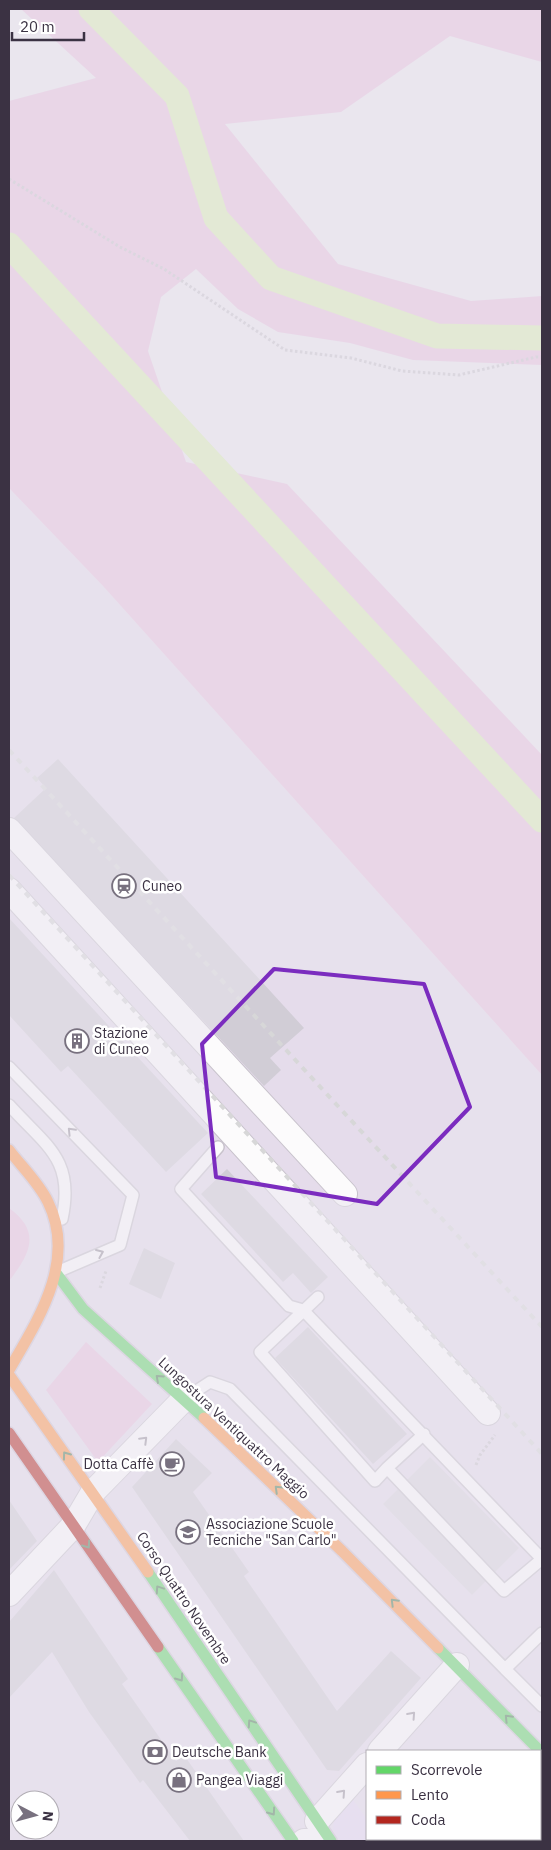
<svg xmlns="http://www.w3.org/2000/svg" width="551" height="1850" font-family="'IBM Plex Sans',sans-serif">
<style>
.residential{fill:#e5dceb;fill-rule:evenodd}
.commercial{fill:#e4d7f2}
.green{fill:#e8c4de}
.parking{fill:#d9d6dd}
.lines{fill:none;stroke-linecap:round;stroke-linejoin:round}
.canal{stroke:#dbedb5;stroke-width:25}
.building{fill:#d1cdd6}
.lane-casing{stroke:#c8c3cc;stroke-width:14}
.street-casing{stroke:#c8c3cc;stroke-width:26}
.fast-casing{stroke:#cec4d4;stroke-width:14}
.slow-casing{stroke:#cec4d4;stroke-width:14}
.jam-casing{stroke:#cec4d4;stroke-width:14}
.path{stroke:#c9c5cc;stroke-width:3;stroke-dasharray:2.5 2.5;stroke-linecap:butt}
.lane{stroke:#fcfbfc;stroke-width:11}
.street{stroke:#fcfbfc;stroke-width:24}
.fast{stroke:#63d668;stroke-width:11}
.slow{stroke:#ff974d;stroke-width:11}
.jam{stroke:#b3261e;stroke-width:11}
.rail{stroke:#d7d7d8;stroke-width:4;stroke-dasharray:6 6;stroke-linecap:butt}
.oneway{stroke:#9c96a0}
.oneway2{stroke:#4d7c54}
.marked{fill:none;stroke:#7b2cbf;stroke-width:4;stroke-linejoin:round}
.labels{text-anchor:middle;dominant-baseline:central;stroke-width:5;stroke-linejoin:round;paint-order:stroke}
.poi-label{font-size:14px;fill:#3b3243;stroke:#fff;text-anchor:start}
.street-label{font-size:14px;fill:#3b3243;stroke:#fff}
</style>
<rect width="100%" height="100%" fill="#eae6ee"/>
<path class="residential" d="M9,488L103,586L542,1075V1841H9ZM367,1751H540V1839H367ZM20,1800H50V1830H20Z"/>
<path class="commercial" d="M353,1800L367,1819V1839H381L383,1841H340L333,1830L334,1819Z"/>
<path class="green" d="M21,9H542V62L450,36L341,112L225,124L338,264L471,301L542,296V365L413,360L350,343L278,332L238,309L196,269L161,297L148,351L186,462L287,484L542,755V1075L103,586L9,488V101L96,78Z
M9,1208C42,1232 30,1254 9,1281Z
M86,1342L152,1404L98,1462L46,1390Z"/>
<path class="parking" d="M430,1457L519,1548L472,1595L383,1504Z"/>
<g class="lines">
<path class="canal" d="M91,9L177,96L216,218L271,278L437,336L542,338
M9,245L542,820"/>
</g>
<path class="building" d="M58,759L304,1028L270,1058L281,1070L264,1086L14,818L46,788L37,778Z
M9,918L208,1133L166,1172L68,1066L61,1072L9,1015Z
M227,1169L328,1277L311,1293L293,1273L283,1282L201,1194Z
M144,1248L175,1263L161,1299L129,1284Z
M308,1327L407,1434L373,1464L275,1358Z
M176,1439L212,1473L193,1492L249,1572L244,1576L337,1711L391,1651L421,1678L339,1771L327,1770L132,1487Z
M9,1500L37,1541L9,1570Z
M54,1570L128,1679L122,1684L176,1761L184,1755L244,1841H190L143,1780L140,1783L89,1712L52,1652L9,1698V1622Z"/>
<g class="lines">
<g class="lane-casing">
<path id="lane" d="M9,1067L133,1195L120,1245L57,1272
M9,1105C46,1146 75,1159 62,1219
M218,1147L181,1189L289,1306L303,1310L542,1559
M318,1297L260,1352L375,1481L387,1468
M184,1399L210,1382L230,1389L505,1669L542,1633
M424,1434L387,1468L504,1591L542,1559
M505,1669L542,1706"/>
</g>
<g class="street-casing">
<path id="street" d="M9,830L345,1194
M9,890L488,1413
M9,1594L73,1526L93,1492L184,1399
M380,1751L457,1665
M317,1821L367,1765
M304,1841H319"/>
</g>
<g class="fast-casing">
<path id="fast" d="M56,1273L83,1309L204,1418
M148,1572L331,1841
M158,1647L293,1841
M438,1648L542,1753"/>
</g>
<g class="slow-casing">
<path id="slow" d="M9,1150C22,1167 39,1183 48,1202C77,1261 38,1320 9,1370
M9,1375L148,1572
M204,1418L342,1551L438,1648"/>
</g>
<g class="jam-casing">
<path id="jam" d="M9,1433L158,1647"/>
</g>
<path class="path" d="M9,179L120,247L164,269L285,350L351,358L402,371L459,375L536,357H542
M100,1288L106,1271
M476,1465L480,1455L495,1435"/>
<use href="#lane" class="lane"/>
<use href="#street" class="street"/>
<use href="#fast" class="fast"/>
<use href="#slow" class="slow"/>
<use href="#jam" class="jam"/>
<path class="rail" d="M9,750L542,1327
M9,875L542,1454"/>
</g>
<defs><path id="oneway-chevron" d="M-2-3.5L2.5 0L-2 3.5" fill="none" stroke-width="1.6" stroke-linecap="round" stroke-linejoin="round" transform="scale(1.25)"/></defs>
<g class="oneway">
<use href="#oneway-chevron" transform="translate(71 1131) rotate(-134)"/>
<use href="#oneway-chevron" transform="translate(100 1253) rotate(-23)"/>
<use href="#oneway-chevron" transform="translate(144 1440) rotate(-45)"/>
<use href="#oneway-chevron" transform="translate(412 1715) rotate(-48)"/>
<use href="#oneway-chevron" transform="translate(342 1793) rotate(-48)"/>
</g>
<g class="oneway2">
<use href="#oneway-chevron" transform="translate(159 1378) rotate(-138)"/>
<use href="#oneway-chevron" transform="translate(66 1455) rotate(-126)"/>
<use href="#oneway-chevron" transform="translate(278 1489) rotate(-136)"/>
<use href="#oneway-chevron" transform="translate(87 1545) rotate(55)"/>
<use href="#oneway-chevron" transform="translate(159 1589) rotate(-124)"/>
<use href="#oneway-chevron" transform="translate(394 1602) rotate(-135)"/>
<use href="#oneway-chevron" transform="translate(180 1678) rotate(55)"/>
<use href="#oneway-chevron" transform="translate(508 1718) rotate(-134)"/>
<use href="#oneway-chevron" transform="translate(251 1723) rotate(-124)"/>
<use href="#oneway-chevron" transform="translate(272 1812) rotate(55)"/>
</g>
<path d="M0 0H551V1850H0ZM274,969L424,984L470,1107L377,1204L216,1177L202,1044Z" fill="#eae6ee" fill-opacity=".55" fill-rule="evenodd"/>
<path class="marked" d="M274,969L424,984L470,1107L377,1204L216,1177L202,1044Z"/>
<defs>
<g id="station-ring" transform="scale(1.25)"><circle r="9.5" fill="#fff" stroke="#78717f" stroke-width="1.5"/><path d="M-3-6H3Q5-6 5-4V2Q5 4 3 4L4.5 6H3L1.5 4h-3L-3 6H-4.5L-3 4Q-5 4-5 2V-4Q-5-6-3-6ZM-3.5-4v3h7v-3ZM-3.5 1v1.5H-2V1ZM2 1v1.5H3.5V1Z" fill="#78717f"/></g>
<g id="building-ring" transform="scale(1.25)"><circle r="9.5" fill="#fff" stroke="#78717f" stroke-width="1.5"/><path d="M-4-6H4V6H1V3H-1V6H-4ZM-2.5-4.3h1.7v1.8h-1.7ZM.8-4.3h1.7v1.8H.8ZM-2.5-1h1.7V.8h-1.7ZM.8-1h1.7V.8H.8Z" fill="#78717f"/></g>
<g id="cafe-ring" transform="scale(1.25)"><circle r="9.5" fill="#fff" stroke="#78717f" stroke-width="1.5"/><path d="M-5.5-4.5H6V0H3Q3 3.5 0 3.5H-2.5Q-5.5 3.5-5.5 0ZM3-3.2v2h1.7v-2ZM-6 4.5H4V6H-6Z" fill="#78717f"/></g>
<g id="university-ring" transform="scale(1.25)"><circle r="9.5" fill="#fff" stroke="#78717f" stroke-width="1.5"/><path d="M0-5L7-2L0 1L-7-2ZM-4 1L0 2.5L4 1V4Q0 6-4 4Z" fill="#78717f"/></g>
<g id="bank-ring" transform="scale(1.25)"><circle r="9.5" fill="#fff" stroke="#78717f" stroke-width="1.5"/><path d="M-6-4H6V4H-6ZM0-2.3a2.3 2.3 0 1 0 0 4.6a2.3 2.3 0 1 0 0-4.6Z" fill="#78717f"/></g>
<g id="shop-ring" transform="scale(1.25)"><circle r="9.5" fill="#fff" stroke="#78717f" stroke-width="1.5"/><path d="M-5-2.5h2.3a2.7 3.5 0 0 1 5.4 0H5L5.5 6h-11ZM-1.5-2.5h3a1.5 2.3 0 0 0-3 0Z" fill="#78717f"/></g>
</defs>
<g fill-rule="evenodd">
<use href="#station-ring" x="124" y="886"/>
<use href="#building-ring" x="77" y="1041"/>
<use href="#cafe-ring" x="172" y="1464"/>
<use href="#university-ring" x="188" y="1532"/>
<use href="#bank-ring" x="155" y="1752"/>
<use href="#shop-ring" x="179" y="1780"/>
</g>
<g class="labels">
<g class="poi-label">
<text x="142" y="886">Cuneo</text>
<text x="94" y="1033">Stazione<tspan x="94" dy="16">di Cuneo</tspan></text>
<text x="154" y="1464" text-anchor="end">Dotta Caffè</text>
<text x="206" y="1524">Associazione Scuole<tspan x="206" dy="16">Tecniche "San Carlo"</tspan></text>
<text x="172" y="1752">Deutsche Bank</text>
<text x="196" y="1780">Pangea Viaggi</text>
</g>
<g class="street-label">
<text transform="translate(234 1428) rotate(43)">Lungostura Ventiquattro Maggio</text>
<text transform="translate(184 1598) rotate(56)">Corso Quattro Novembre</text>
</g>
</g>
<rect width="551" height="1850" fill="none" stroke="#3b3243" stroke-width="20"/>
<rect x="366" y="1750" width="175" height="90" fill="#ffffff" stroke="#b1adb4"/>
<rect x="376" y="1766" width="25" height="8" fill="#63d668" stroke="#b1adb4"/>
<text x="411" y="1775" font-size="15" fill="#3b3243">Scorrevole</text>
<rect x="376" y="1791" width="25" height="8" fill="#ff974d" stroke="#b1adb4"/>
<text x="411" y="1800" font-size="15" fill="#3b3243">Lento</text>
<rect x="376" y="1816" width="25" height="8" fill="#b3261e" stroke="#b1adb4"/>
<text x="411" y="1825" font-size="15" fill="#3b3243">Coda</text>
<g transform="translate(35 1815) rotate(96)"><circle r="24" fill="#ffffff" stroke="#b1adb4"/>
<path d="M0-4L9 19L0 12L-9 19Z" fill="#78717f"/>
<text y="-8" font-size="14" font-weight="bold" text-anchor="middle" fill="#3b3243">N</text>
</g>
<path d="M12 32v8h72v-8" fill="none" stroke="#3b3243" stroke-width="2.5"/>
<text x="20" y="32" font-size="15" fill="#3b3243" stroke="#ffffff" stroke-width="4" paint-order="stroke">20 m</text>
</svg>
